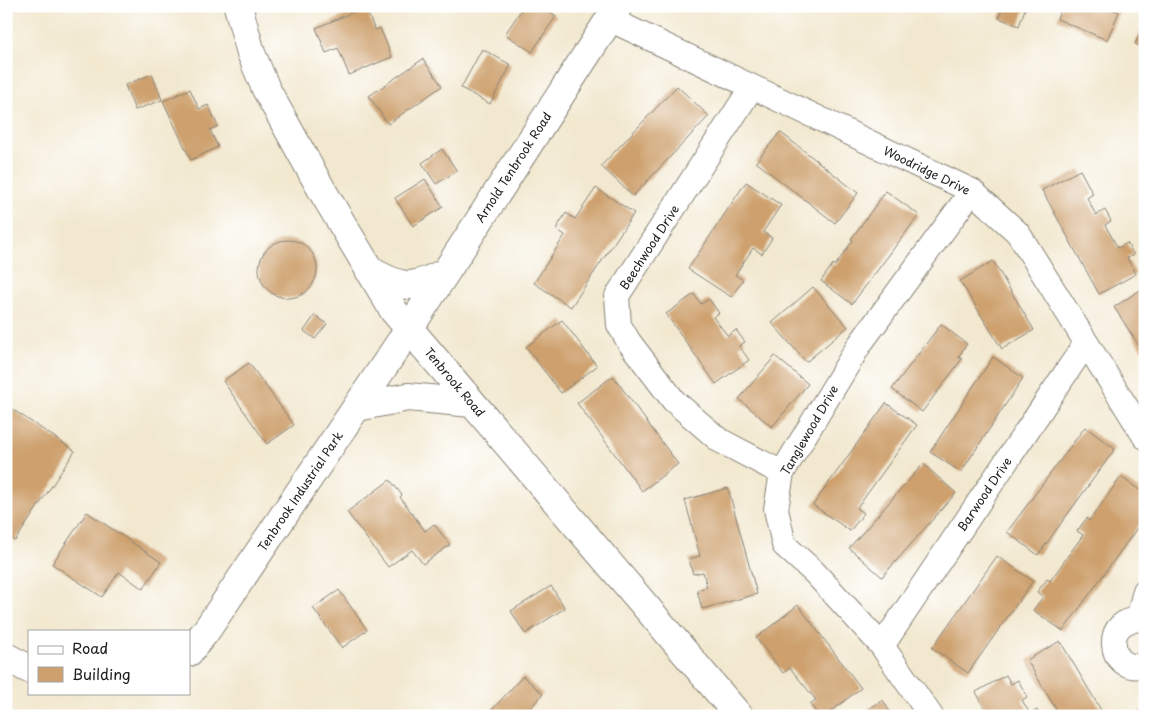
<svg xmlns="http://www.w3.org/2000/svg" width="1151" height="722" font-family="'Playpen Sans',sans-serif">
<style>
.building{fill:#cda06d}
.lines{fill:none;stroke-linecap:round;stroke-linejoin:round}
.minor-casing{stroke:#878276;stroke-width:26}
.tertiary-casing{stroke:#878276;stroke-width:30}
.minor{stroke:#fff;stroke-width:24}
.tertiary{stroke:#fff;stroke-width:28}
.labels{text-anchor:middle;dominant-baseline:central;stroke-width:4;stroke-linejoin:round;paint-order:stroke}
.street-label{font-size:12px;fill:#1c1c1c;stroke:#fff}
</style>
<rect width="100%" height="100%" fill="#fff"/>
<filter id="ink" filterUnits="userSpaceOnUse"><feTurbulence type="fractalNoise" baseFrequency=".02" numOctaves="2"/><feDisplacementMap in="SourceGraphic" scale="10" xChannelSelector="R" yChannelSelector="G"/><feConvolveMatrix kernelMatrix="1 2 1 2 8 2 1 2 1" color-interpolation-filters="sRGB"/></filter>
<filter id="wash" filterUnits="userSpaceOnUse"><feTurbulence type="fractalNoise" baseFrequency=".0096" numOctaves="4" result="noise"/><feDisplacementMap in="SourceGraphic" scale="20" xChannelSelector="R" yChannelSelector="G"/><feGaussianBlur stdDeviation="1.12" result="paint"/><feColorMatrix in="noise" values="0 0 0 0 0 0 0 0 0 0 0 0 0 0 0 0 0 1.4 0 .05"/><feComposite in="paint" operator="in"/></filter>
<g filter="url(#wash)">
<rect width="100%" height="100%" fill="#f2e8cf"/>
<g id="blocks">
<path class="building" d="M524,6H542L556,16L532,52L505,34Z
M1003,6H1026L1019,26L999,18Z
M1062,6H1105L1119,12L1107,40L1057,19Z
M365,7L375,30L380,28L392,57L349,75L338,48L326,53L316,28Z
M1145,23V49L1135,44Z
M482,49L511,65L490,104L461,88Z
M423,59L442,86L388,124L369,96Z
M152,74L162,100L135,110L125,85Z
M677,86L709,116L633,196L601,166Z
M190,89L199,109L208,105L218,126L210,130L218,147L191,160L163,101Z
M780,132L858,193L835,223L756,162Z
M442,149L457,171L436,184L422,163Z
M1080,170L1093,194L1087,198L1096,215L1105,210L1111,221L1105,225L1118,248L1127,243L1134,255L1127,258L1136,274L1099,294L1042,190Z
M425,179L443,207L413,226L395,198Z
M746,182L781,205L763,232L772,238L762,254L753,248L735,275L743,280L731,297L688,269Z
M596,188L634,213L571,307L534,283L565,235L556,229L566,213L575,219Z
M886,191L919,215L852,304L821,281L833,264L835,266L853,240L851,239Z
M259 269a29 29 0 1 1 58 0a29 29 0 1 1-58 0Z
M993,261L1034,330L1002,349L960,281Z
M813,287L848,327L806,362L772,323Z
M1145,287V355L1114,307Z
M694,294L701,304L709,299L719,313L713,317L728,336L736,330L745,342L739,346L749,360L716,384L666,314Z
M315,315L327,324L315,339L304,331Z
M562,320L597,366L561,393L526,347Z
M941,324L967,344L958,357L962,359L922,412L892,389Z
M775,356L808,384L772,427L739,399Z
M993,357L1023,378L961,472L930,452Z
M249,363L294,425L267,444L223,381Z
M613,376L678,464L642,491L577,403Z
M886,403L917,425L857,508L864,513L850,531L813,505Z
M6,405L75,451L15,541L6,535Z
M1085,427L1115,449L1038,555L1007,532Z
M923,464L956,493L882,577L849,548Z
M1121,477L1145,494V517L1063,631L1033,610L1043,597L1037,592L1047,579L1050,581L1083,535L1077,531L1087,518L1089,521Z
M390,480L402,495L400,497L425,531L434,524L450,545L423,564L412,550L388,567L347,512Z
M728,488L757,594L702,609L697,590L707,587L703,572L693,574L689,559L700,556L685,500Z
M87,512L161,562L143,589L119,572L102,597L52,564Z
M997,556L1033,581L968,673L932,648Z
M551,586L565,608L525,634L511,611Z
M339,590L367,630L342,648L313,608Z
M798,605L861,688L825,716H819L810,704L816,700L790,668L783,673L756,638Z
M1060,641L1101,710L1090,716H1060L1027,660Z
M1006,675L1011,684L1018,680L1027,697L1022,700L1030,714L1037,710L1040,716H989L976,692Z
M523,676L543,694L523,716H489L488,714Z
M883,700L892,716H857Z
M1145,710V716H1129V715Z"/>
</g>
</g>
<g filter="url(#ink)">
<use href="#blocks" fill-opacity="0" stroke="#878276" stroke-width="1"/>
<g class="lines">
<g class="minor-casing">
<path id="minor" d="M609,19L972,191L1018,233L1145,437
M752,87L617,296L619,325L629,342L674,401L719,440L782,473
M1138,619L1145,591
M1145,620C1101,613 1106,676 1145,665
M882,646L1086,343
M931,716L882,646L814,572L784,545L776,509L782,473L860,344L972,191"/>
</g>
<g class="tertiary-casing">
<path id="tertiary" d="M238,6L251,53L266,89L323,192L394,311L739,716
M369,270C402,289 411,290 446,272
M357,407L408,397L472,403
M189,652L206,631L409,329L618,6
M6,657L29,669"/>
</g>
<use href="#minor" class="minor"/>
<use href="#tertiary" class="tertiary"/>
</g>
</g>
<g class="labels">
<g class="street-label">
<text transform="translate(513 167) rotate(-57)">Arnold Tenbrook Road</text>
<text transform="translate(927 170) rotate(26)">Woodridge Drive</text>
<text transform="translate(649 247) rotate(-57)">Beechwood Drive</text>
<text transform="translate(455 382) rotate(50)">Tenbrook Road</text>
<text transform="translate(809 430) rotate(-60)">Tanglewood Drive</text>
<text transform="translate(300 491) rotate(-56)">Tenbrook Industrial Park</text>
<text transform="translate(984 494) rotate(-56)">Barwood Drive</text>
</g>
</g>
<rect width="1151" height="722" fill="none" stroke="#fff" stroke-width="25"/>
<rect x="28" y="630" width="162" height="65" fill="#ffffff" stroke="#a4a4a4"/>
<rect x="38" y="646" width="25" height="8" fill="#ffffff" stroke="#a4a4a4"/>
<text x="72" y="654" font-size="15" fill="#1c1c1c">Road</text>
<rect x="38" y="667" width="25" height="15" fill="#cda06d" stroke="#a4a4a4"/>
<text x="72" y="680" font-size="15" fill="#1c1c1c">Building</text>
</svg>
